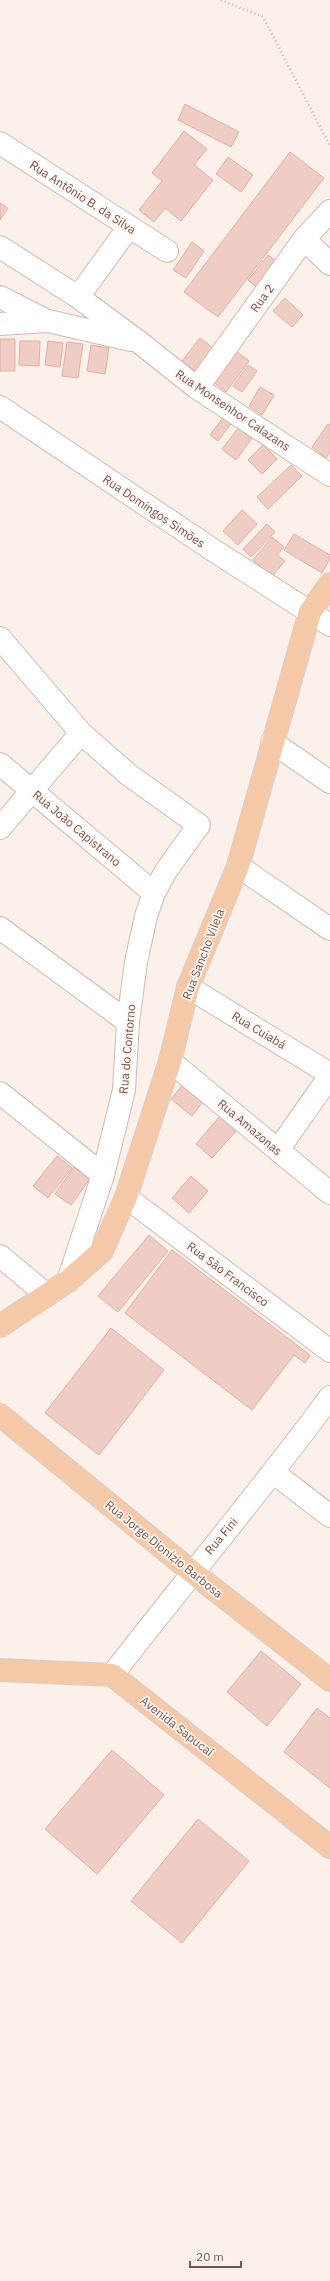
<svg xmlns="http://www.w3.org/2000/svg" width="330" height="2281" font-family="'IBM Plex Sans',sans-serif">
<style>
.building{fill:#efccc4;stroke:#e0b0a5}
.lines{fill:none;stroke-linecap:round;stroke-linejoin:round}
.minor-casing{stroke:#cfbab3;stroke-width:24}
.major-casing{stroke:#d8cfce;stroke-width:24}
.path{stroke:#d4afa6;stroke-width:2.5;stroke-dasharray:1 3;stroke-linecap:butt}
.minor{stroke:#fff;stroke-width:22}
.major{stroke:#f5c9a8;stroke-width:22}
.labels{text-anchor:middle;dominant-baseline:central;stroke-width:3.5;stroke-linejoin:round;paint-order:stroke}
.street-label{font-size:12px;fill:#75554f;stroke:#fef6f1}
</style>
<rect width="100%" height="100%" fill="#fbf1ea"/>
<path class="building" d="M185,104L239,132L231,147L178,120Z
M184,131L207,149L194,165L213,180L181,221L165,208L154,222L139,210L162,181L152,173Z
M290,152L324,178L218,317L184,292Z
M228,157L253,175L241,192L216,174Z
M0,203L8,208L0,220Z
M192,242L204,251L186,278L173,270Z
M268,255L278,263L258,288L248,280Z
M285,298L303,315L292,327L273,311Z
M200,338L218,352L200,375L182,361Z
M0,339H15V371H0Z
M20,341H40L39,366L19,365Z
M48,341L63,343L60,367L45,365Z
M67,342L83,344L78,378L62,376Z
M91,345L109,348L105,374L87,371Z
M236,351L249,361L226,392L212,381Z
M248,365L257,371L242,392L233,386Z
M260,387L274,395L262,415L249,406Z
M225,415L233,421L218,441L210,435Z
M328,424L330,425V452L326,458L312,447Z
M239,427L253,437L236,460L222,449Z
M263,445L277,459L262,474L248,460Z
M291,465L302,476L268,509L257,497Z
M242,510L257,524L238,545L223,531Z
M267,524L275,532L251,557L243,549Z
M294,534L330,555V559L322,573L284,550Z
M272,537L284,547L277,555L285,561L272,576L253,560Z
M185,1082L205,1099L192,1116L171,1099Z
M220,1116L237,1130L212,1158L196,1144Z
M57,1156L72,1168L48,1198L33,1186Z
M74,1167L90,1179L71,1205L55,1194Z
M191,1176L208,1191L189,1213L172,1198Z
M149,1235L168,1251L118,1312L98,1296Z
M172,1250L310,1355L305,1363L294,1355L252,1410L125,1313Z
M111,1328L164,1370L99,1455L45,1413Z
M261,1651L301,1684L267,1726L227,1692Z
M317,1708L330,1718V1788L284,1752Z
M112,1750L164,1795L97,1874L45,1829Z
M198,1819L249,1861L182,1943L131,1901Z"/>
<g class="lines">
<g class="minor-casing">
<path id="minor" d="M0,143L167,251
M304,239L330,264
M0,247L78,297L139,342L197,388L330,475
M0,297L47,321
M78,297L129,227
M0,324L48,321L131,340
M197,388L304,239L330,211
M0,407L216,552L330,625
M0,638L81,733L129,775L199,825L166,871L154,893L146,916L136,962L128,1022L124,1090L103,1175L68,1281
M272,742L330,782
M0,764L154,893
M0,828L81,733
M238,866L330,929
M0,928L128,1022
M188,987L330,1074
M170,1061L330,1193
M0,1093L103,1175
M278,1150L330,1076
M126,1197L330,1351
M0,1256L47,1295
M274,1473L330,1516
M112,1675C184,1582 260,1492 330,1397"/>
</g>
<g class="major-casing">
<path id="major" d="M0,1326L68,1281L102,1251L126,1197L170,1061L188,987L238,866L310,612L330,584
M0,1415L192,1572L330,1680
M0,1670L112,1675L330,1847"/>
</g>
<path class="path" d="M221,0L263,17L330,146"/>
<use href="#minor" class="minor"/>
<use href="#major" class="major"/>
</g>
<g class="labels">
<g class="street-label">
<text transform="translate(83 197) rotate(33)">Rua Antônio B. da Silva</text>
<text transform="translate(262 298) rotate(-54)">Rua 2</text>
<text transform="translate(233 410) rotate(34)">Rua Monsenhor Calazans</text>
<text transform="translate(154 511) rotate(34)">Rua Domingos Simões</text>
<text transform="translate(77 828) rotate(40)">Rua João Capistrano</text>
<text transform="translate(203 954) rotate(-69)">Rua Sancho Vilela</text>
<text transform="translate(259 1030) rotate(31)">Rua Cuiabá</text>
<text transform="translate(127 1049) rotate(-85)">Rua do Contorno</text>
<text transform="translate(250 1127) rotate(40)">Rua Amazonas</text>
<text transform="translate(228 1274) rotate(37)">Rua São Francisco</text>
<text transform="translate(221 1536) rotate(-50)">Rua Fini</text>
<text transform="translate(164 1549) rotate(39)">Rua Jorge Dionízio Barbosa</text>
<text transform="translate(177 1726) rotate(38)">Avenida Sapucaí</text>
</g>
</g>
<path d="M190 2261v6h51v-6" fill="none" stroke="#75554f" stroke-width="2"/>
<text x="196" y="2261" font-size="12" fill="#75554f" stroke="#fef6f1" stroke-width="3" paint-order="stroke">20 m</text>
</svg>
